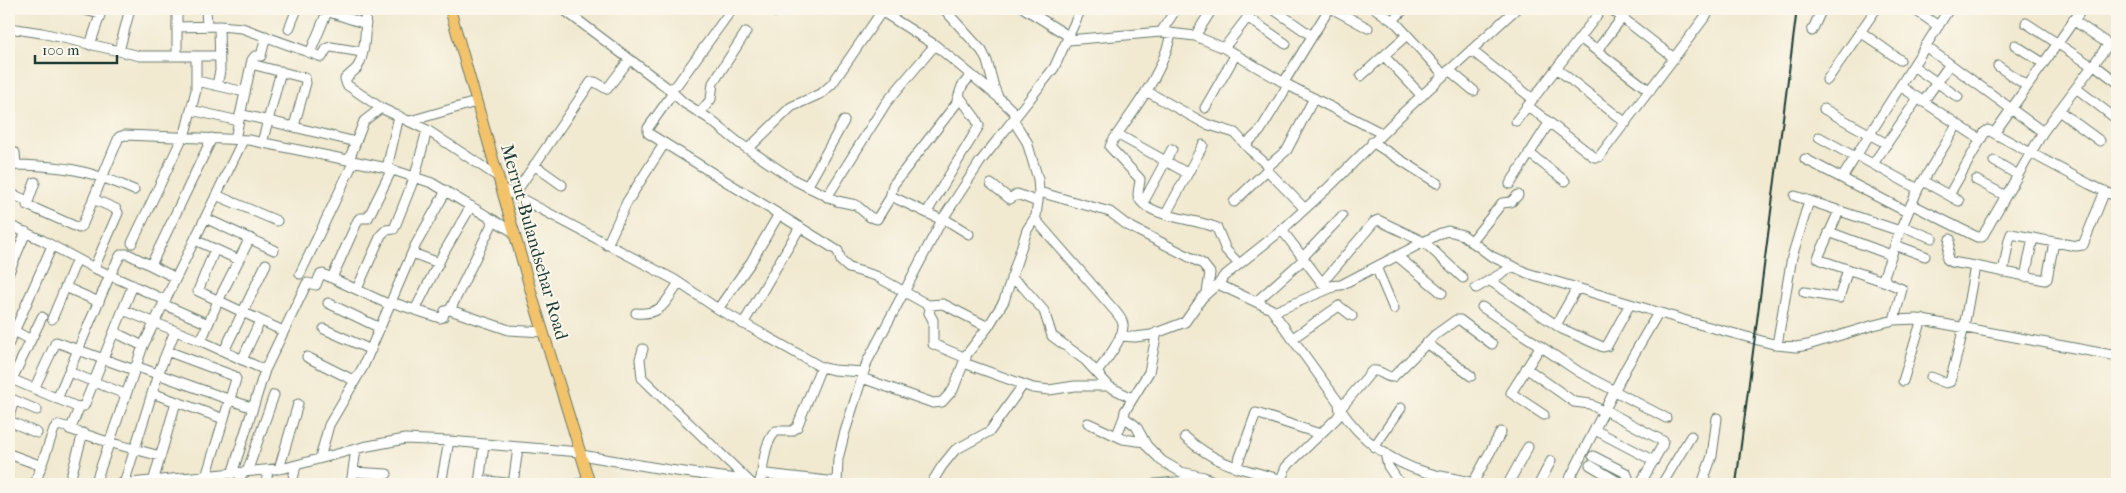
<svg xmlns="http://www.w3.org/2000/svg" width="2126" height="493" font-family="'IM FELL French Canon',serif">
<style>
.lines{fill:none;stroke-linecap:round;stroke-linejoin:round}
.minor-casing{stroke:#68796b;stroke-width:11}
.major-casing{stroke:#68796b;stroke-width:12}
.minor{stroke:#fff;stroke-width:9}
.major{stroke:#f2c36a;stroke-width:10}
.rail{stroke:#1f3d34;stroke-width:2}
.labels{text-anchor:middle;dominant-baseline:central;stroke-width:4;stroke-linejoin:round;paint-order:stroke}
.street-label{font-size:18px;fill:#1f3d34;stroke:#fbf7ec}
</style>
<rect width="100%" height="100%" fill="#fbf7ec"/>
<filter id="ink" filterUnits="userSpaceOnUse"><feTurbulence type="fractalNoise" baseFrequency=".02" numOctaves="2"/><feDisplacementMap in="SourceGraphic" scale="10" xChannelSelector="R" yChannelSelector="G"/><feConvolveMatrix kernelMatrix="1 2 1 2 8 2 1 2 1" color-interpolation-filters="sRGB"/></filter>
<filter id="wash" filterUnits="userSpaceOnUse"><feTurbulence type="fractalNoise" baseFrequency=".0096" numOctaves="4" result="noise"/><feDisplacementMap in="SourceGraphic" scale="20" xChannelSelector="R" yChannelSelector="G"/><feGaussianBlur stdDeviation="1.12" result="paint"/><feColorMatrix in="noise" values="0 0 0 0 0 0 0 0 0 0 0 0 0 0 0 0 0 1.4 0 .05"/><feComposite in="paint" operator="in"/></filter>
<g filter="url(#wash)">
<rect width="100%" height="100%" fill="#f1e9d0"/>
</g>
<g filter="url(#ink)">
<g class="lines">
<g class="minor-casing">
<path id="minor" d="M81,9L100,14
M177,9V56
M206,9L207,26
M320,9L366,24
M365,9C366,24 366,55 357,68C353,72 349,75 345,79L347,85L381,108L427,130L497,176
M563,9L669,89L676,86L732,9
M878,9L935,45L998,97
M944,9L982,51L987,61L994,87L998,97L1017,115
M1025,9L1070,37
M1273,9L1312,36
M1333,9L1368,28
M1376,9L1397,24L1444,75
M1611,9L1674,58
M1914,9L1938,26
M2111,9L2117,12
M775,12L779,9
M1247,17L1286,44
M1393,20L1404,9
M2073,20L2117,50
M2026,23L2092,66
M177,27L219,26L242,28L322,57L327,48L331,47L362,52
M9,28L42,33L140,56H220
M289,29L297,9
M1812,31L1822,9
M1161,32L1176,9
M1861,32L1900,60
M1171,33C1163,75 1135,107 1112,142L1110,147L1140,179C1140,184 1138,189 1138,195C1142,217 1200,219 1217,228L1226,250L1239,264
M1195,36L1212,9
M1580,38L1650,91
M1068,40L1161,32L1195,36L1224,48L1288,85L1381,133
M90,45L102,9
M2015,45L2043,63
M1925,46L2043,132
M1224,48L1254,9
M1471,50L1533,99
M1597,50L1622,18
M119,51L130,9
M310,53L327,12
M1384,56L1422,96
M251,64L305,78L306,83L294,126
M2093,64L2117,82
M1913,66L1958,97
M1998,66L2027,86
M1557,69L1626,123
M1449,70L1474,91
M1361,76L1407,35
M1827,80L1876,9
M197,81L245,92
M1284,82L1329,9
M217,85L220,71L219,26
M1900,86L1981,140
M2076,88L2115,118
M669,89L684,103L708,118L739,143L796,181L837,201L856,205L870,217L877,219L890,198L893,197L942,220
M1146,91L1206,124L1235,133L1249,149L1266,164L1269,172L1305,209
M673,93L648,128V133L838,251L841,261L849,268L876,276L928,305L943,304L988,327
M1923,102L1950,64
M1528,106L1594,157H1599L1711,9
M1205,108L1236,54
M1824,109L1887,144
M191,110L239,121
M2059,111L2100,141
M700,113L711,99L713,83L746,32
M240,114L356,142
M410,121L476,102
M1516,121L1602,9
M1995,132L2082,9
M1117,134L1187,173
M1819,137L1855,157
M235,139L252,60L255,56H261L266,36
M1372,142L1437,183
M262,143L281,71
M1245,145L1260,131L1288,85
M748,149L791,107L822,93L832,84L882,11
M9,153H15L16,165L11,166L9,176
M1529,153L1565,181
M1856,155L1918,189
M1805,159L1907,212
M349,160L364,121L381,108
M1994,161L2018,175
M1873,164L1918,98
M16,165C65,166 89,170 134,190
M534,165L562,185
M1267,167L1287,150L1314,98
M387,168L399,116
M1842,178L1949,9
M1976,180L2006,196
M1923,181L1959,201
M35,182L27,205L79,228L82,226L119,137L125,135L249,140L387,168L432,183L515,233
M991,184L1010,199L1017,194L1038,202
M1510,184L1549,123
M807,187L844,121
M501,188L675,280L718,309L821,367L833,370L864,372
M1039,192L1110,212L1127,225L1203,264L1210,273L1207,293
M9,193L28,201
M216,195L277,221
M514,195L591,82H595L607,89L629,60
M1949,195L1985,132L1988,130L2089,184L2117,197
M1795,196L1900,231
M827,197L886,103L935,45
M890,198L893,185L956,104L962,86L971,75
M93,199L116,209L118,213L94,268
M1234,202L1267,170
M1143,203L1172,149
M1911,204L1977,237H1982L2043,132L2108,45
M1839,211L1818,258L1823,261L1886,282
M927,212L979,126L976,119L959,96
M1166,214L1203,145
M205,218L274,250
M943,218L969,234
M1035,219L1115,311C1118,315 1123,320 1123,325C1124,337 1105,363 1097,372
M9,225L42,240L94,268L165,300
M1902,226L1932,238
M1282,230L1322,283L1328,286L1341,285L1441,233L1448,231L1463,235L1491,256L1527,273L1687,321L1777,345L1796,347L1808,345L1874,325L1894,320L1917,319L2117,356
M1829,232L1891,255
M1950,239L1947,259L1951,262L1975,266
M195,240L239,260
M1471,242L1502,203L1511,202L1518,195
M132,243L186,130L196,90V56
M607,245L627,202L664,144
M1895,245L1925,256
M215,249L198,291L283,331
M412,253L439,263
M1397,256L1442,293
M1303,257L1342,216
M151,265L212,138
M1376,267L1394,309
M9,272L26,232
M2003,272L2009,240L2011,234L2076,246L2083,245L2105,191
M300,274L354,161
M2025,277L2033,238
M332,278L358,220L360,218H368L392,169
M1011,278L1023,287L1044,311L1052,336L1085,360L1109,386
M1489,280L1562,329L1603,347L1607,346L1630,304
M1322,283L1374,222L1378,220L1424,242L1463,278
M65,287L99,302
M1476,288L1513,267
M357,289L381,235L386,230L394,229L415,176L427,130
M1804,292L1839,298L1848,269
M1257,301L1304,259
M391,302L440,318L443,317L445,311L450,310L509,330L543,332
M328,303L380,328
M163,304L208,324
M931,306L929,313L933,320V344L966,358
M1482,307L1579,372L1666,418
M718,309L751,262L779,214
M123,310L201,341L265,370
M415,310L443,254L471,206
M450,310L494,220
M1274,312L1333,287
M636,313C663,315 665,302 679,283
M52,319L77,259
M1894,320L1902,289L1886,282L1884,276L1900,231L1918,189L1957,125
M743,324L800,227
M1556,325L1577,288
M9,328L31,340
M324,329L371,350
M114,332L143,346
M1157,332L1149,372L1125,411L1124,417L1136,426L1147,446L1162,461L1181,472L1204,477L1220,484
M1120,336L1135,337L1151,335L1185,322L1202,298L1220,282
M1293,338L1339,306L1352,316
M201,341L218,301L250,238
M9,343L52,246
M1427,343L1471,376
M1777,345L1792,257L1809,201
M1540,347L1511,393L1544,415
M643,349L640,359L642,378L752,484
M167,351L234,376L236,379L206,477
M224,351L266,264
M307,357L355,381
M242,360L260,321
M964,363L1033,388L1049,390L1075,386H1108L1132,398
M135,366L253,408
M1526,368L1574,402L1590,404L1604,412
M69,372L125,394
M1931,377L1946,383L1950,382L1951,378L1964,327L1975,266L2045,280L2047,279L2054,242
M9,378L77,407L84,406L133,285
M862,378L933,403L942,402L953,390L967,354L988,327L1004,301L1027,230L1036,216L1039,192L1038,179L1027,142L1013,120
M12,379L42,317
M1903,381L1922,319
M34,389L56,342L134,370
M152,393L224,419
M9,398L37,410
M57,399L110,275L120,256L122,254H128L176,278
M1605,410L1663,441L1662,446L1640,484
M9,417L14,400
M9,421L37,433
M1088,423L1123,439L1145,442
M69,429L108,442L160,456
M1595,430L1654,461
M1117,435L1124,417
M1185,437C1219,466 1239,468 1280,479
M1374,447L1401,408
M1385,453L1388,466L1400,484
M9,454L42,466
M581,455L669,470L737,479L749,482
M1593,456L1626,473L1628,477L1624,484
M320,458L329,425L363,367L415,246L446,191
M1590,465L1622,484
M1236,468L1256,413L1320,434
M279,469L298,404
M247,472L274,395
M353,472L387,474
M232,474L265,370L307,283L316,285L320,275L323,274L390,305
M761,478C764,463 764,443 776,431H792L797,427L821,367
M479,480L515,484
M760,480L763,475L767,474L836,482
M153,482L176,402
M1473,483L1501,432
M35,484L54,429L58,425L71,428L79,408
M69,484L83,433
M95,484L143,346L243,140
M120,484L285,468L363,447L405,439L449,441L580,452
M124,484L158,374L175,331
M240,484L241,473
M266,484L268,470
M292,484L296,465
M351,484L356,449
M441,484L449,441
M479,484L484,444
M513,484L518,448
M576,484L589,481
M837,484L838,459L844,435L867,362L942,220L980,162L1054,68L1081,9
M931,484L942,466L955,450L990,431L1023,385
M1155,484L1187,481
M1279,484L1286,467L1337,418L1340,413L1339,403L1271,309L1222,286L1220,282L1223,277L1282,230L1330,186L1405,111L1516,9
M1477,484C1460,479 1442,477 1425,472C1389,462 1360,438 1340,409L1372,371C1381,369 1385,378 1393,377L1435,335L1456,320H1460L1492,344
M1508,484L1528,447
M1539,484L1551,461
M1567,484L1626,368L1658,313
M1662,484L1691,436
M1702,484L1712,456L1717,418"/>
</g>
<g class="major-casing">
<path id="major" d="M450,9L534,302L590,484"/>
</g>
<use href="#minor" class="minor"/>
<use href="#major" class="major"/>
<path class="rail" d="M1736,484L1797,9"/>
</g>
</g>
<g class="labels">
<g class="street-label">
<text transform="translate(534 242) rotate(74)">Merrut-Bulandsehar Road</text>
</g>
</g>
<rect width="2126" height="493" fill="none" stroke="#fbf7ec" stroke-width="30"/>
<path d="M35 55v8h82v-8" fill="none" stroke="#1f3d34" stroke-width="2.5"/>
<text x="42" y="55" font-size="15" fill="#1f3d34" stroke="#fbf7ec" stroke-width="4" paint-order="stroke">100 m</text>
</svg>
